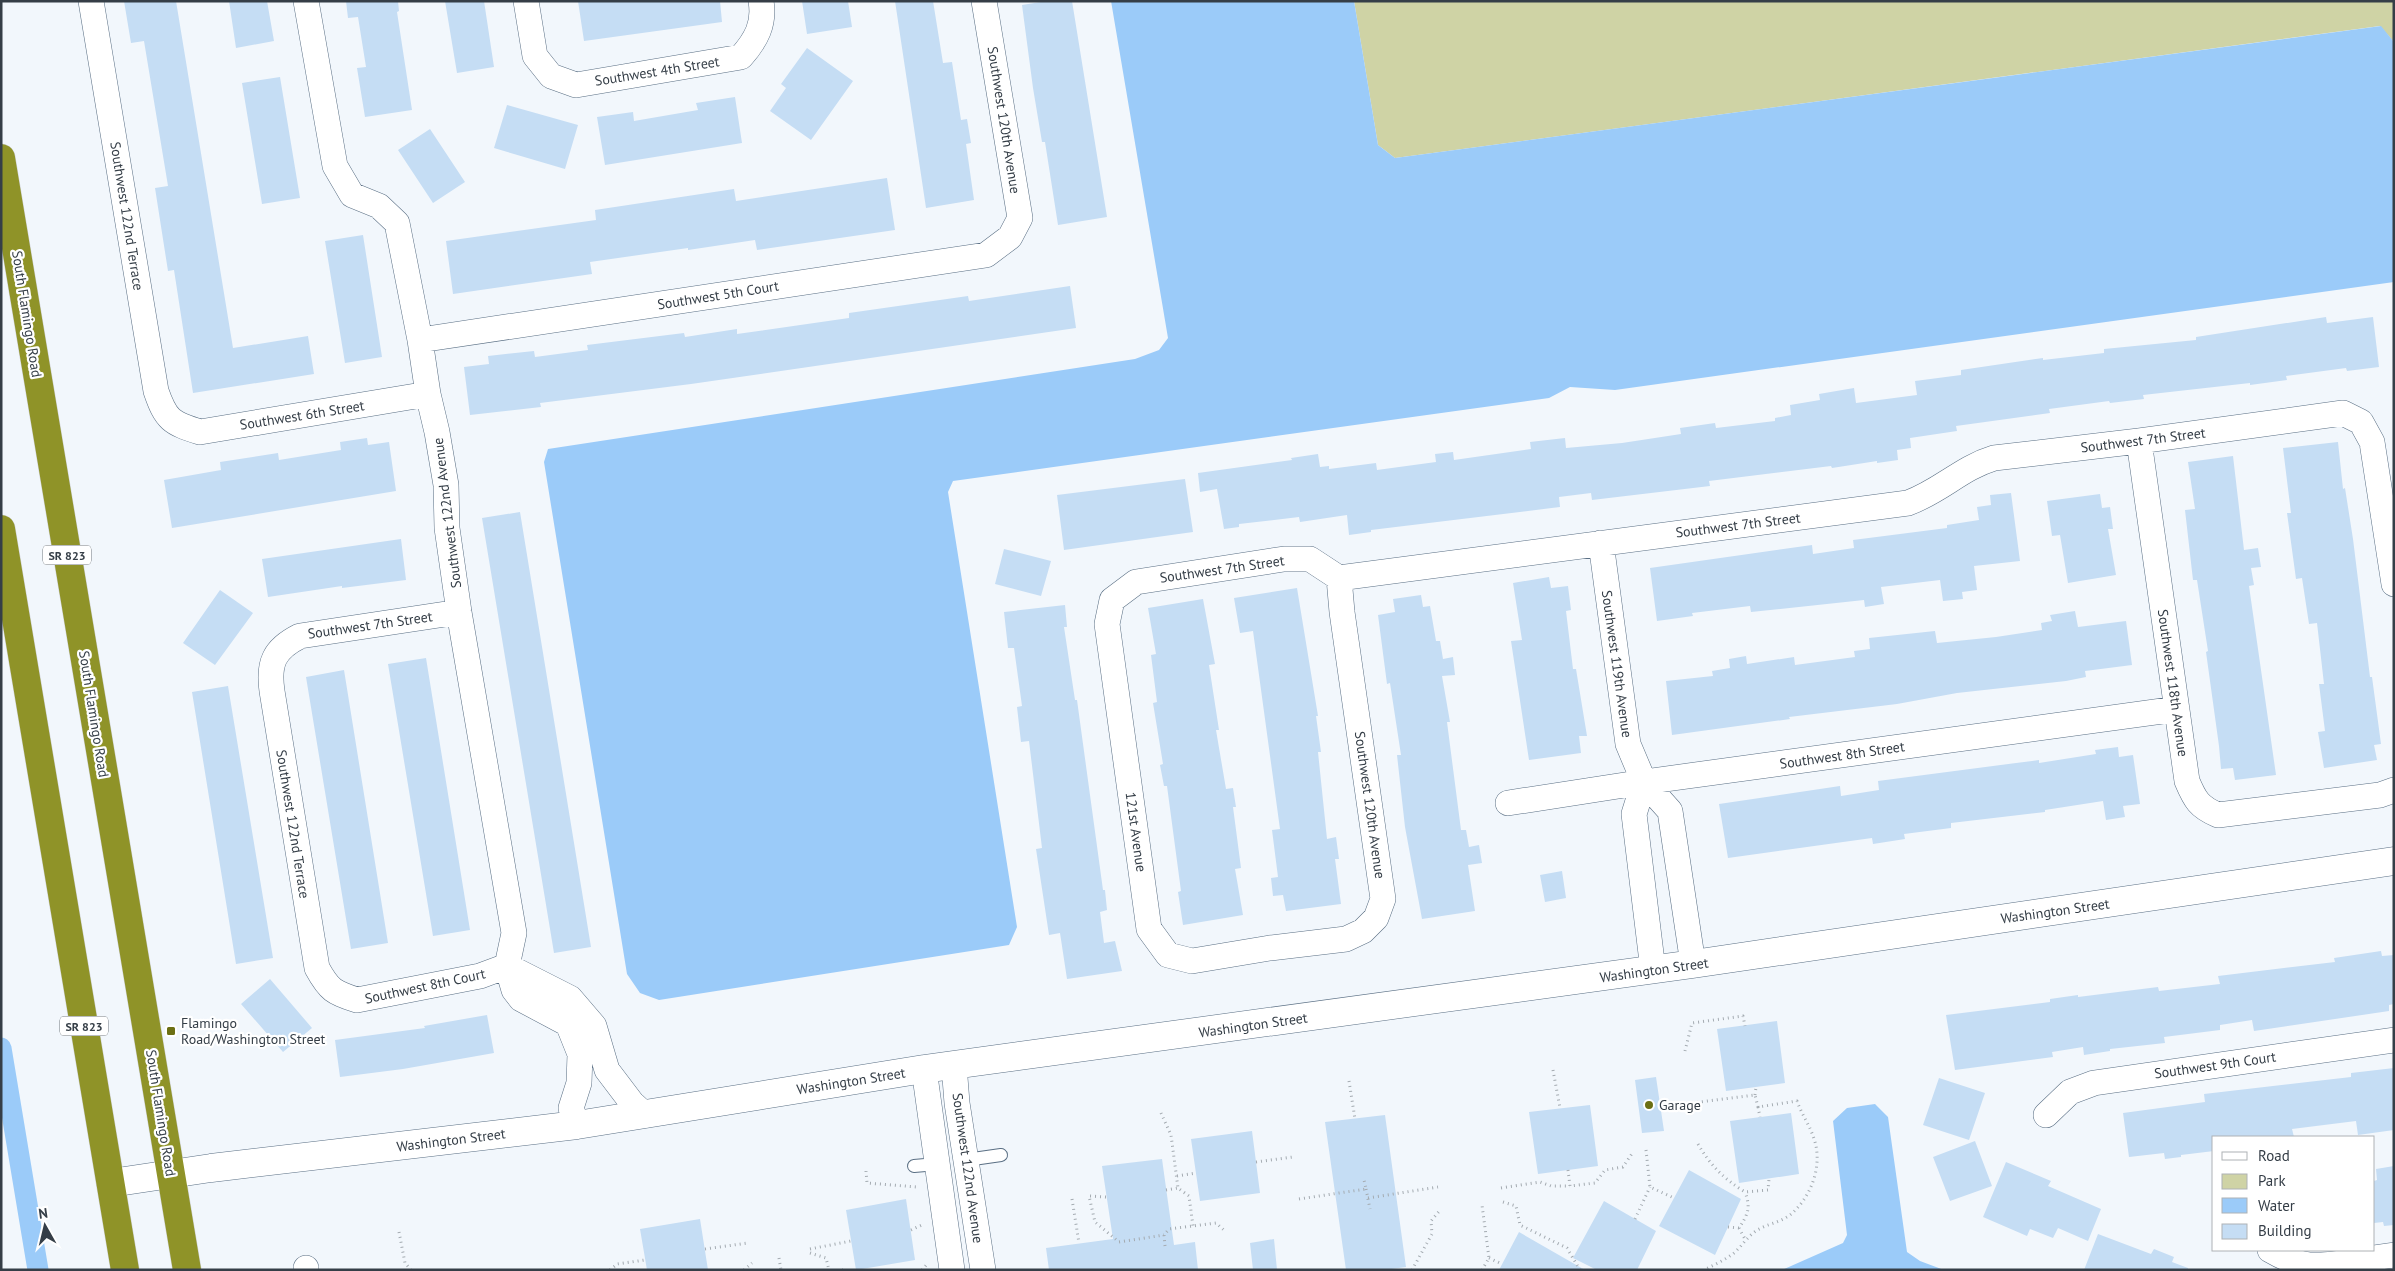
<svg xmlns="http://www.w3.org/2000/svg" width="2395" height="1271" font-family="'PT Sans',sans-serif">
<style>
.green{fill:#cfd3a5}
.water{fill:#9bcbf9}
.lines{fill:none;stroke-linecap:round;stroke-linejoin:round}
.canal{stroke:#9bcbf9;stroke-width:21}
.building{fill:#c5ddf4}
.lane-casing{stroke:#5a6f84;stroke-width:14}
.street-casing{stroke:#5a6f84;stroke-width:26}
.secondary-casing{stroke:#5a6f84;stroke-width:29}
.highway-casing{stroke:#cfd1d3;stroke-width:29}
.path{stroke:#a4abb1;stroke-width:3;stroke-dasharray:1 4;stroke-linecap:butt}
.lane{stroke:#fff;stroke-width:12}
.street{stroke:#fff;stroke-width:25}
.secondary{stroke:#fff;stroke-width:28}
.highway{stroke:#8f9328;stroke-width:28}
.poi-dot{fill:#6b6f13;stroke:#fff;stroke-width:2}
.labels{text-anchor:middle;dominant-baseline:central;stroke-width:4.5;stroke-linejoin:round;paint-order:stroke}
.shield{fill:#fff;stroke:#72787e;stroke-width:1}
.shield-label{font-size:12px;font-weight:bold;fill:#353e47}
.street-label{font-size:14px;fill:#353e47;stroke:#fff}
.poi-label{font-size:14px;fill:#353e47;stroke:#fff;text-anchor:start}
</style>
<rect width="100%" height="100%" fill="#f2f7fc"/>
<path class="green" d="M1354,1H2394V42L2380,26L1395,158L1378,145Z"/>
<path class="water" d="M1111,1H1354L1378,145L1395,158L2381,26L2394,42V282L1615,390L1570,387L1549,398L953,481L948,492L1017,927L1009,945L659,1000L640,993L627,974L544,462L548,449L1135,359L1159,350L1168,338Z
M1875,1104L1888,1117L1907,1252L1920,1261L1944,1270H1782L1843,1243L1847,1235L1833,1121L1847,1108Z"/>
<g class="lines">
<path class="canal" d="M1,1048L38,1270"/>
</g>
<path class="building" d="M124,1H176L233,348L308,336L314,374L193,393L174,270L168,271L155,188L168,186L144,41L131,43Z
M229,1H267L274,41L236,48Z
M346,1H398L399,11L397,12L412,110L365,117L357,68L366,67L358,17L348,18Z
M445,1H484L494,67L457,73Z
M578,1H720L722,22L584,41Z
M802,1H848L852,27L807,34Z
M895,1H933L943,63L952,62L961,120L967,119L971,143L966,144L974,200L926,208Z
M1047,1H1072L1107,217L1058,225L1045,142H1042L1033,88L1022,5Z
M807,48L853,81L811,140L770,111L786,88L781,84Z
M280,77L300,198L262,204L242,83Z
M735,97L742,143L605,165L597,117L633,112L634,121L698,110L696,103Z
M507,105L578,125L565,169L494,148Z
M430,129L465,182L433,203L398,150Z
M887,178L895,230L757,250L755,240L688,250V248L590,262L592,274L453,294L446,241L596,220L595,210L734,189L736,201Z
M363,235L382,357L345,363L325,241Z
M1070,286L1076,328L691,384L540,403L541,407L470,415L464,367L489,364L488,356L534,351L535,357L588,350L587,345L684,333L685,337L737,329V334L849,318V313L968,296L969,301Z
M2326,317L2327,323L2373,317L2379,367L2347,371L2346,368L2286,376L2287,380L2250,385V383L2143,395L2144,399L2110,403L2109,401L2049,409L2050,413L1956,426L1957,431L1910,438L1911,448L1897,450L1898,460L1877,463V461L1832,468L1831,466L1709,481L1710,486L1592,500L1591,493L1559,497L1560,507L1371,530V532L1349,535L1347,515L1300,522L1299,517L1239,524V527L1224,529L1217,489L1200,492L1198,473L1292,460L1291,458L1318,454L1320,467L1329,466V469L1376,463L1377,470L1436,462L1435,454L1453,452L1454,460L1531,449L1530,442L1565,438L1566,448L1622,443L1681,434L1680,428L1715,423L1716,428L1775,421V418L1791,415L1790,405L1820,400L1819,394L1854,388L1856,403L1917,395L1915,381L1961,375V370L2043,358V360L2104,353V349L2196,340V337Z
M367,438L368,445L389,442L396,491L172,528L164,480L221,470L220,462L278,453L279,460L341,450L340,442Z
M2338,442L2343,489L2345,488L2353,539L2370,677H2372L2381,744L2374,745L2377,760L2324,768L2318,732L2325,731L2319,684H2324L2317,623L2309,624L2302,578L2296,579L2287,513H2291L2283,448Z
M2233,456L2244,550L2258,548L2261,567L2251,568L2254,585L2249,586L2276,775L2235,780L2233,768L2221,769L2219,746L2206,652L2208,651L2197,580H2193L2185,510L2195,509L2188,462Z
M1185,479L1193,532L1064,550L1057,495Z
M2011,493L2020,561L1974,566L1977,590L1962,592L1963,599L1943,601L1940,580L1881,587L1884,604L1865,607L1864,600L1751,612L1750,606L1692,613L1693,616L1657,621L1650,568L1812,545L1813,554L1854,548L1853,540L1947,528V525L1979,520L1977,507L1991,505L1990,495Z
M2100,494L2102,508L2110,507L2113,529H2108L2116,575L2068,583L2060,535L2052,536L2047,501Z
M520,512L591,947L554,953L482,518Z
M401,539L406,580L342,588V586L268,597L262,559Z
M1004,549L1051,561L1041,596L995,584Z
M1549,577L1551,588L1568,586L1571,610L1566,611L1573,669H1576L1587,736H1579L1581,753L1529,760L1511,641L1522,640L1513,583Z
M1297,588L1318,716H1316L1321,752H1318L1327,839L1336,837L1339,859H1335L1341,904L1286,911L1283,895L1273,896L1271,878L1278,877L1272,830L1280,829L1253,631L1240,633L1234,598Z
M220,590L253,613L215,665L183,643Z
M1421,595L1423,607L1430,606L1436,641H1440L1443,659L1453,657L1455,675L1442,676L1450,722H1447L1461,830H1466L1469,847L1479,845L1482,863L1468,865L1475,911L1422,919L1405,827L1397,755H1401L1390,683L1387,684L1378,615L1395,612L1393,599Z
M1203,599L1215,664L1209,665L1219,730H1216L1226,789L1233,788L1236,807H1233L1241,868L1235,869L1243,915L1183,925L1178,892L1181,891L1167,786H1164L1160,765L1163,764L1153,703L1157,702L1151,655L1156,654L1148,608Z
M1065,605L1067,627H1064L1075,700H1077L1103,890H1105L1107,910L1100,912L1104,943L1115,941L1122,971L1067,979L1060,933L1049,935L1036,849L1042,848L1029,741L1021,742L1017,707L1022,706L1014,648H1008L1004,612Z
M2075,611L2078,627L2126,621L2132,665L2085,671L2086,677L2066,681L1957,693L1897,704L1789,717L1790,719L1672,735L1666,681L1713,676L1712,671L1730,668L1729,659L1746,656L1747,664L1794,657L1795,665L1855,657L1854,651L1870,649L1869,638L1935,631L1937,643L1996,637L2042,630L2041,623L2052,621L2050,615Z
M426,658L470,930L433,936L388,664Z
M344,670L388,943L351,949L306,677Z
M228,686L273,958L236,964L192,692Z
M2118,747L2119,757L2133,755L2140,804L2123,806L2125,817L2106,820L2103,801L2045,810V812L1951,823V828L1904,834L1905,839L1873,844L1872,838L1728,858L1719,804L1840,786L1841,796L1879,790L1878,781L2039,760V763L2096,754L2095,750Z
M1562,871L1566,898L1545,902L1540,875Z
M2381,951L2382,956L2394,955V1004L2389,1005V1011L2254,1031L2252,1020L2220,1025V1030L2164,1037L2165,1043L2110,1049V1051L2084,1055L2083,1047L2052,1052L2053,1057L1955,1070L1946,1015L2050,1002V999L2078,995V997L2158,987L2159,991L2220,984L2218,976L2335,962L2334,958Z
M270,979L312,1028L283,1052L241,1004Z
M487,1015L494,1053L403,1069L340,1077L335,1040L425,1028L424,1026Z
M1777,1021L1785,1083L1726,1091L1717,1029Z
M2394,1068V1130L2358,1135L2356,1121L2292,1129L2294,1137H2214V1151L2181,1155V1157L2165,1159L2164,1153L2129,1157L2123,1113L2205,1102L2204,1094L2351,1077V1073Z
M1656,1077L1664,1131L1642,1133L1635,1080Z
M1939,1078L1985,1093L1969,1140L1923,1125Z
M1590,1105L1598,1166L1538,1174L1529,1112Z
M1791,1113L1799,1174L1739,1183L1730,1121Z
M1385,1115L1406,1267L1384,1270H1346L1325,1122Z
M1252,1131L1260,1193L1200,1201L1191,1139Z
M1975,1141L1992,1186L1950,1201L1933,1157Z
M1162,1159L1174,1245L1195,1242L1198,1270H1049L1046,1248L1113,1239L1102,1166Z
M2006,1162L2051,1181L2048,1186L2101,1209L2088,1241L2058,1228L2053,1238L2030,1229L2027,1236L1983,1217Z
M2394,1166V1225L2384,1226L2383,1222L2374,1223V1181L2377,1180L2376,1169Z
M1689,1170L1741,1199L1715,1255L1659,1226Z
M906,1199L915,1260L856,1270L846,1210Z
M1604,1201L1656,1231L1637,1270H1597L1573,1258Z
M700,1219L708,1270H647L640,1229Z
M1519,1232L1585,1270H1499Z
M2098,1234L2151,1254L2154,1249L2174,1257L2172,1262L2188,1268V1270H2084Z
M1274,1239L1277,1270H1253L1250,1243Z"/>
<g class="lines">
<g class="lane-casing">
<path id="lane" d="M966,1160L1001,1155
M914,1166L937,1164"/>
</g>
<g class="street-casing">
<path id="street" d="M91,1L156,391C166,420 171,423 200,432L428,394
M306,1L335,166L352,195L379,206L397,223L420,340L428,394L437,432L446,485L447,528L459,612L514,933L507,966L514,990L521,999L568,1024L580,1054L579,1083L571,1108L577,1125
M526,1L535,56L551,76L576,85L741,57C756,40 765,24 761,1
M420,340L986,255L1010,237L1020,218L984,1
M2139,441L2187,781C2195,800 2199,807 2218,815L2380,795L2394,790
M1601,543L1628,744L1644,782L1670,811L1693,964
M1339,578L1342,612L1383,899L1376,918L1363,931L1346,939L1270,948L1192,961L1168,955L1149,929L1107,624L1112,600L1136,582L1284,559H1310L1339,578L1908,503C1941,491 1961,468 1994,458L2139,441L2343,413L2361,422L2372,442L2394,584
M459,612L300,636C274,649 268,663 272,691L317,968C329,990 334,993 357,1000L480,976L507,966
M1644,782L1634,814L1653,970
M1508,803L1644,782L2177,709
M507,966L570,998L594,1026L607,1070L632,1103L645,1115
M954,1065L957,1103L983,1270
M924,1069L952,1270
M2046,1115L2070,1092L2094,1083L2394,1040
M2270,1250C2306,1271 2319,1266 2359,1260L2368,1270
M2359,1260L2394,1255
M306,1270V1268"/>
</g>
<g class="secondary-casing">
<path id="secondary" d="M111,1183L211,1168L577,1125L924,1069L1693,964L2394,861"/>
</g>
<g class="highway-casing">
<path id="highway" d="M1,158L187,1270
M1,529L125,1270"/>
</g>
<path class="path" d="M1685,1051L1692,1023L1743,1016L1745,1026
M1553,1070L1560,1108
M1349,1081L1355,1119
M1755,1095L1756,1087
M1692,1103L1755,1095L1758,1107L1797,1101C1801,1113 1809,1124 1813,1136C1824,1163 1812,1197 1790,1215C1779,1223 1766,1224 1756,1231C1747,1237 1742,1246 1734,1253C1725,1260 1714,1265 1704,1270
M1758,1107L1760,1117
M1161,1113L1171,1135L1178,1188L1189,1196L1193,1226
M1698,1144C1710,1165 1724,1179 1745,1192L1768,1190L1769,1179
M1646,1150L1650,1187L1674,1198
M1256,1162L1293,1157
M1568,1170L1570,1186L1595,1183L1605,1170L1623,1167L1633,1152
M866,1171L867,1183L917,1187
M1177,1176L1196,1173
M1501,1188L1540,1182L1551,1186H1570
M1366,1189L1370,1209
M1166,1190L1178,1188
M1106,1197L1089,1196L1095,1222L1119,1242L1164,1235
M1368,1198L1438,1187
M1072,1199L1079,1243
M1299,1199L1366,1189L1364,1180
M1503,1202L1516,1206L1520,1225L1567,1248L1580,1270
M1635,1219L1650,1187
M1728,1227L1739,1228C1748,1214 1751,1208 1745,1192
M1739,1228L1745,1239
M911,1230L924,1224
M399,1232L405,1263L411,1270
M1165,1246L1164,1235L1169,1229L1216,1223L1225,1231
M705,1249L748,1243
M810,1249L851,1241
M810,1253L826,1258L829,1270
M779,1258L781,1270
M1489,1258L1502,1264
M610,1270L617,1264L645,1260
M744,1270L752,1263
M842,1270H843
M922,1270L928,1263
M1412,1270L1432,1234L1431,1221L1441,1209
M1482,1270L1489,1258L1482,1205"/>
<use href="#lane" class="lane"/>
<use href="#street" class="street"/>
<use href="#secondary" class="secondary"/>
<use href="#highway" class="highway"/>
</g>
<g class="poi-dot">
<rect x="166" y="1026" width="10" height="10" rx="2.5"/>
<circle cx="1649" cy="1105" r="5"/>
</g>
<g class="labels">
<g class="shield">
<rect x="43" y="545.5" width="48" height="19" rx="4"/>
<rect x="60" y="1016.5" width="48" height="19" rx="4"/>
</g>
<g class="shield-label">
<text x="67" y="555">SR 823</text>
<text x="84" y="1026">SR 823</text>
</g>
<g class="street-label">
<text transform="translate(657 71) rotate(-9)">Southwest 4th Street</text>
<text transform="translate(1004 120) rotate(81)">Southwest 120th Avenue</text>
<text transform="translate(127 216) rotate(81)">Southwest 122nd Terrace</text>
<text transform="translate(718 295) rotate(-9)">Southwest 5th Court</text>
<text transform="translate(27 314) rotate(81)">South Flamingo Road</text>
<text transform="translate(302 415) rotate(-9)">Southwest 6th Street</text>
<text transform="translate(2143 440) rotate(-7)">Southwest 7th Street</text>
<text transform="translate(447 513) rotate(-97)">Southwest 122nd Avenue</text>
<text transform="translate(1738 525) rotate(-7)">Southwest 7th Street</text>
<text transform="translate(1222 569) rotate(-8)">Southwest 7th Street</text>
<text transform="translate(370 625) rotate(-8)">Southwest 7th Street</text>
<text transform="translate(1617 664) rotate(82)">Southwest 119th Avenue</text>
<text transform="translate(2173 683) rotate(82)">Southwest 118th Avenue</text>
<text transform="translate(94 714) rotate(81)">South Flamingo Road</text>
<text transform="translate(1842 755) rotate(-8)">Southwest 8th Street</text>
<text transform="translate(1370 805) rotate(82)">Southwest 120th Avenue</text>
<text transform="translate(293 824) rotate(81)">Southwest 122nd Terrace</text>
<text transform="translate(1136 832) rotate(82)">121st Avenue</text>
<text transform="translate(2055 911) rotate(-8)">Washington Street</text>
<text transform="translate(1654 970) rotate(-8)">Washington Street</text>
<text transform="translate(425 986) rotate(-12)">Southwest 8th Court</text>
<text transform="translate(1253 1025) rotate(-8)">Washington Street</text>
<text transform="translate(2215 1065) rotate(-8)">Southwest 9th Court</text>
<text transform="translate(851 1081) rotate(-9)">Washington Street</text>
<text transform="translate(161 1113) rotate(81)">South Flamingo Road</text>
<text transform="translate(451 1140) rotate(-7)">Washington Street</text>
<text transform="translate(968 1168) rotate(82)">Southwest 122nd Avenue</text>
</g>
<g class="poi-label">
<text x="181" y="1023">Flamingo<tspan x="181" dy="16">Road/Washington Street</tspan></text>
<text x="1659" y="1105">Garage</text>
</g>
</g>
<rect width="2395" height="1271" fill="none" stroke="#353e47" stroke-width="5"/>
<rect x="2212" y="1136" width="162" height="115" fill="#ffffff" stroke="#aeb2b5"/>
<rect x="2222" y="1152" width="25" height="8" fill="#ffffff" stroke="#aeb2b5"/>
<text x="2258" y="1161" font-size="15" fill="#353e47">Road</text>
<rect x="2222" y="1174" width="25" height="15" fill="#cfd3a5" stroke="#aeb2b5"/>
<text x="2258" y="1186" font-size="15" fill="#353e47">Park</text>
<rect x="2222" y="1198" width="25" height="15" fill="#9bcbf9" stroke="#aeb2b5"/>
<text x="2258" y="1211" font-size="15" fill="#353e47">Water</text>
<rect x="2222" y="1224" width="25" height="15" fill="#c5ddf4" stroke="#aeb2b5"/>
<text x="2258" y="1236" font-size="15" fill="#353e47">Building</text>
<g transform="translate(45 1226) rotate(352)" stroke="#ffffff" stroke-width="4" paint-order="stroke">
<path d="M0-4L9 19L0 12L-9 19Z" fill="#353e47"/>
<text y="-8" font-size="14" font-weight="bold" text-anchor="middle" fill="#353e47">N</text>
</g>
</svg>
